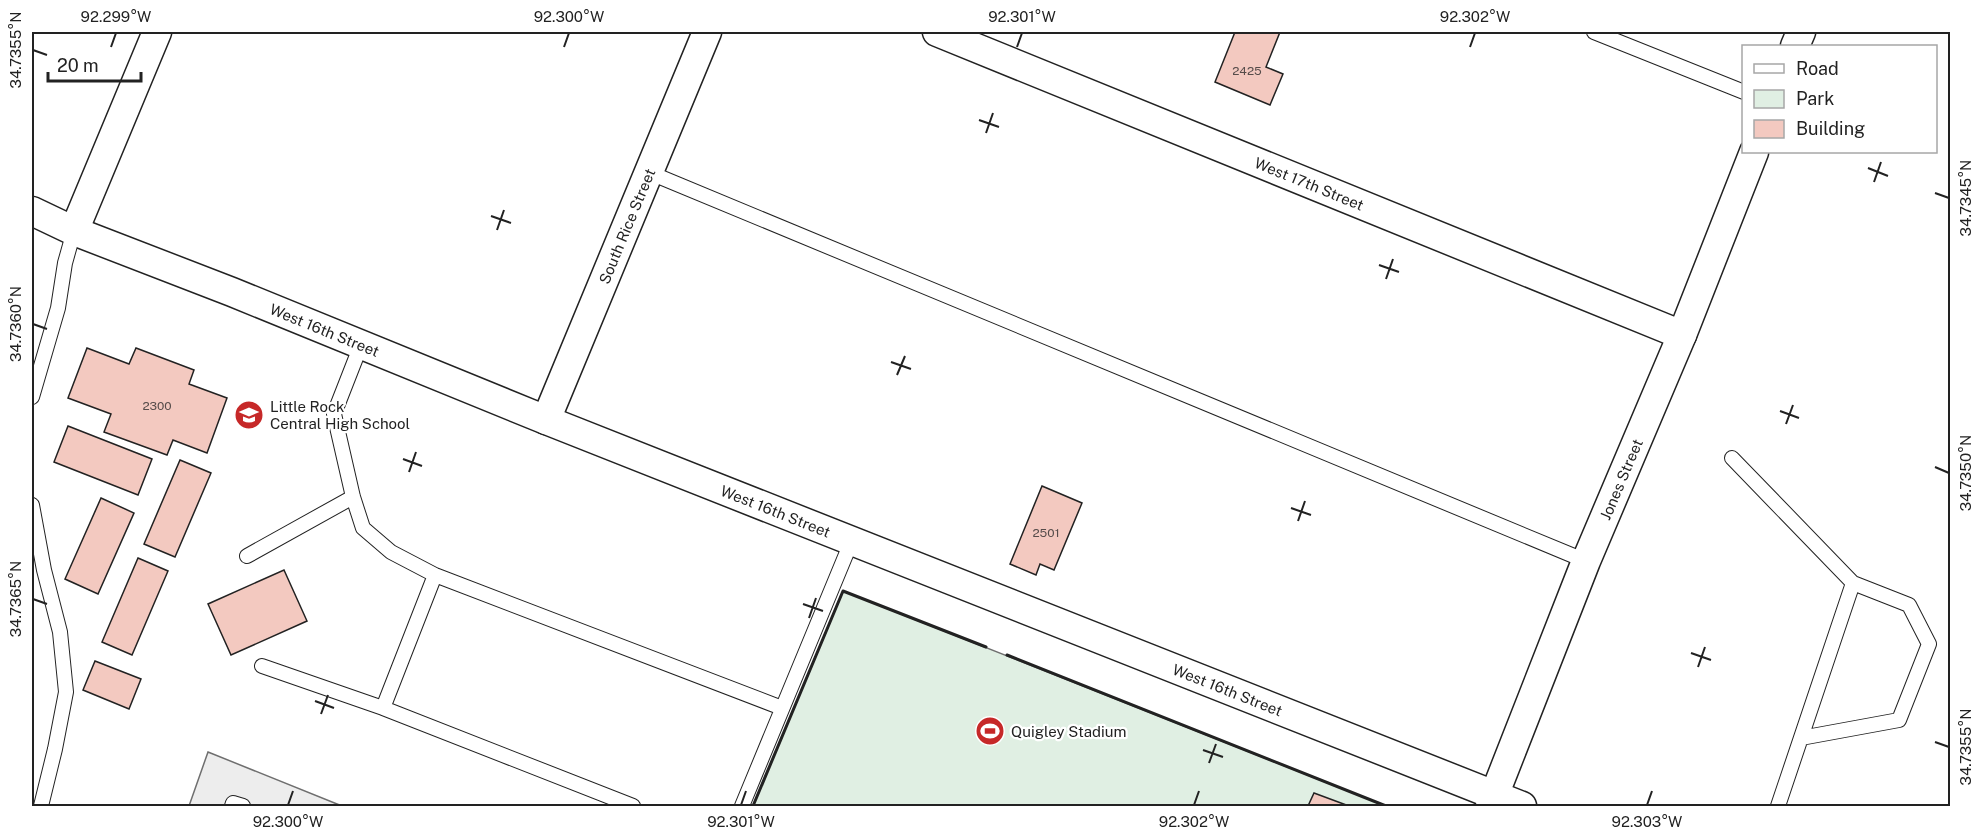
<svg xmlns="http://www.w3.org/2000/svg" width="1982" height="838" font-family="'Public Sans',sans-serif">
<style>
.green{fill:#e0efe3;stroke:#6f6f6f;stroke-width:1.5}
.parking{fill:#ededed;stroke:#6f6f6f;stroke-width:1.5}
.building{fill:#f3c9c0;stroke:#222;stroke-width:1.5}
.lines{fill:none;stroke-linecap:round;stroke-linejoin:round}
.lane-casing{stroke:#222;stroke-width:16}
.street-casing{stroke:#222;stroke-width:31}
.lane{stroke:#fff;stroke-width:14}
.street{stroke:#fff;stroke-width:28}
.wall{stroke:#222;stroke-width:3}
.ticks{fill:none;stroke:#222;stroke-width:2}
.labels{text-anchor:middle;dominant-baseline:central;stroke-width:4.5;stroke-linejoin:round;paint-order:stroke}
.number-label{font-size:12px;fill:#564c4a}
.street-label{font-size:15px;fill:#222;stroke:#fff}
.poi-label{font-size:15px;fill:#222;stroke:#fff;text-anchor:start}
.neatline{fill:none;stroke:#222;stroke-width:2}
.ticks-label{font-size:15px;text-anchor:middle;fill:#222}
</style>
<rect width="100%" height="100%" fill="#fff"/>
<path class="green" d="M843,591L1386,806H753Z"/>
<path class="parking" d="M208,752L342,806H189Z"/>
<path class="building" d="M1235,32H1280L1266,67L1283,74L1270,105L1215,82Z
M87,348L129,364L136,348L194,370L189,384L227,398L207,453L173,440L167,455L104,432L111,414L68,398Z
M68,426L152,459L138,495L54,462Z
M180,460L211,473L175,557L144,544Z
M1042,486L1082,503L1054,570L1040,564L1036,575L1010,564Z
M101,498L134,513L98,594L65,579Z
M138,558L168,571L132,655L102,642Z
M284,570L307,621L231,655L208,604Z
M95,661L141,679L129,709L83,690Z
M1314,793L1349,806H1308Z"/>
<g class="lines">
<g class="lane-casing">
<path id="lane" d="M1594,32L1744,92
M648,172L1586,561
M361,345L334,414L353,497L363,528L391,552L435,575L782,708
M32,397L58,308L65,263L74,231
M1732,458L1853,583L1778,806
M32,505L44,570L60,632L66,692L55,749L41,806
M247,556L353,497
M262,666L383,708L435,575
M383,708L633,806
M1801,738L1899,720L1929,644L1909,605L1853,583
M232,806L233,803L243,806
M742,806L852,540"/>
</g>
<g class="street-casing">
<g id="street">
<path id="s1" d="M937,32L1682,335"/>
<path d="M1795,46L1801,32"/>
<path id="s2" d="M32,211L74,231L232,292L546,420L1522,806"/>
<path d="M74,231L157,32"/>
<path id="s3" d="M546,420L707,32"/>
<path id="s4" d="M1490,806L1586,561L1682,335L1754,152"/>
</g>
</g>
<use href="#lane" class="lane"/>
<use href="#street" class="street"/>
<path class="wall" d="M1007,655L1386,806
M753,806L843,591L986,647"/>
</g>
<path class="ticks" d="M111,47L116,33M564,47L569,33M1017,47L1022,33M1470,47L1475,33M33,50L47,55M979,120L999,127M986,133L993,113M1868,168L1888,176M1874,182L1881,162M1935,193L1949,198M491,216L511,223M497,230L504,210M1379,265L1399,272M1386,279L1393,259M33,324L47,329M891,362L911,369M897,375L905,356M1780,411L1799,418M1786,424L1793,405M403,459L422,466M1935,467L1949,473M409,472L416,452M1291,508L1311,515M1298,521L1305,501M33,599L47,604M803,604L823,611M809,618L816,598M1691,653L1711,660M1698,667L1705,647M315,701L334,708M321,714L328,695M1935,742L1949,747M1203,750L1223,757M1209,763L1216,744M288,805L293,791M741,805L746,791M1194,805L1199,791M1647,805L1652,791"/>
<defs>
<g id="school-disc" transform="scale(1.5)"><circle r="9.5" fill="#c62828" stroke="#fff"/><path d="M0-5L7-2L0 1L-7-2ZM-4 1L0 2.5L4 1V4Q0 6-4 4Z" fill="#fff"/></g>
<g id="stadium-disc" transform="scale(1.5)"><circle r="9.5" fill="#c62828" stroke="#fff"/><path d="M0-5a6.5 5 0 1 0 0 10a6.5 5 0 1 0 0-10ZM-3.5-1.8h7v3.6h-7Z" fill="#fff"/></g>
</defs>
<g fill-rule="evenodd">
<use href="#school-disc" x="249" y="415"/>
<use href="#stadium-disc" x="990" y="731"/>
</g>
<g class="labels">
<g class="number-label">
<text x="1247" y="71">2425</text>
<text x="157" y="406">2300</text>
<text x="1046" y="533">2501</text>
</g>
<g class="street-label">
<text stroke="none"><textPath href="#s1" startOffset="402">West 17th Street</textPath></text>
<text stroke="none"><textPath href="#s3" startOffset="210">South Rice Street</textPath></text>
<text stroke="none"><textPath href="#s2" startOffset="316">West 16th Street</textPath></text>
<text stroke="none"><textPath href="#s4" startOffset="352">Jones Street</textPath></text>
<text stroke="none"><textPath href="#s2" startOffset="802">West 16th Street</textPath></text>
<text stroke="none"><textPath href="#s2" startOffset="1288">West 16th Street</textPath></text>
</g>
<g class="poi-label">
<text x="270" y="406">Little Rock<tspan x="270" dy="17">Central High School</tspan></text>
<text x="1011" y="731">Quigley Stadium</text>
</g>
</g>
<rect width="1982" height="838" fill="none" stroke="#ffffff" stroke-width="66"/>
<rect x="1742" y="45" width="195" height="108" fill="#ffffff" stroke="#a7a7a7" stroke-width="1.5"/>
<rect x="1754" y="64" width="30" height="9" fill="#ffffff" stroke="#a7a7a7" stroke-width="1.5"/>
<text x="1796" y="75" font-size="18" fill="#222222">Road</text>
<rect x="1754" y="90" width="30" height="18" fill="#e0efe3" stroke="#a7a7a7" stroke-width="1.5"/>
<text x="1796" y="105" font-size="18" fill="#222222">Park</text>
<rect x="1754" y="120" width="30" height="18" fill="#f3c9c0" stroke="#a7a7a7" stroke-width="1.5"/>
<text x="1796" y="135" font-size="18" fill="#222222">Building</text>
<path d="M48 72v9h93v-9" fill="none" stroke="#222222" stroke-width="3"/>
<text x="57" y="72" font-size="18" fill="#222222" stroke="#ffffff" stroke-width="4.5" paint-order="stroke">20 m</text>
<rect x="33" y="33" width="1916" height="772" class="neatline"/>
<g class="ticks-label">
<text x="116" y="22">92.299°W</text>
<text x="569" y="22">92.300°W</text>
<text x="1022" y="22">92.301°W</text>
<text x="1475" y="22">92.302°W</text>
<text transform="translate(16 50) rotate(-90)" y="5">34.7355°N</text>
<text transform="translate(1966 198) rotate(-90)" y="5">34.7345°N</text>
<text transform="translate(16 324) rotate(-90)" y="5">34.7360°N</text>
<text transform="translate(1966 473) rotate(-90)" y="5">34.7350°N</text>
<text transform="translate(16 599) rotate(-90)" y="5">34.7365°N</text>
<text transform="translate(1966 747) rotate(-90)" y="5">34.7355°N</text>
<text x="288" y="827">92.300°W</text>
<text x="741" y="827">92.301°W</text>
<text x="1194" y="827">92.302°W</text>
<text x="1647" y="827">92.303°W</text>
</g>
</svg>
